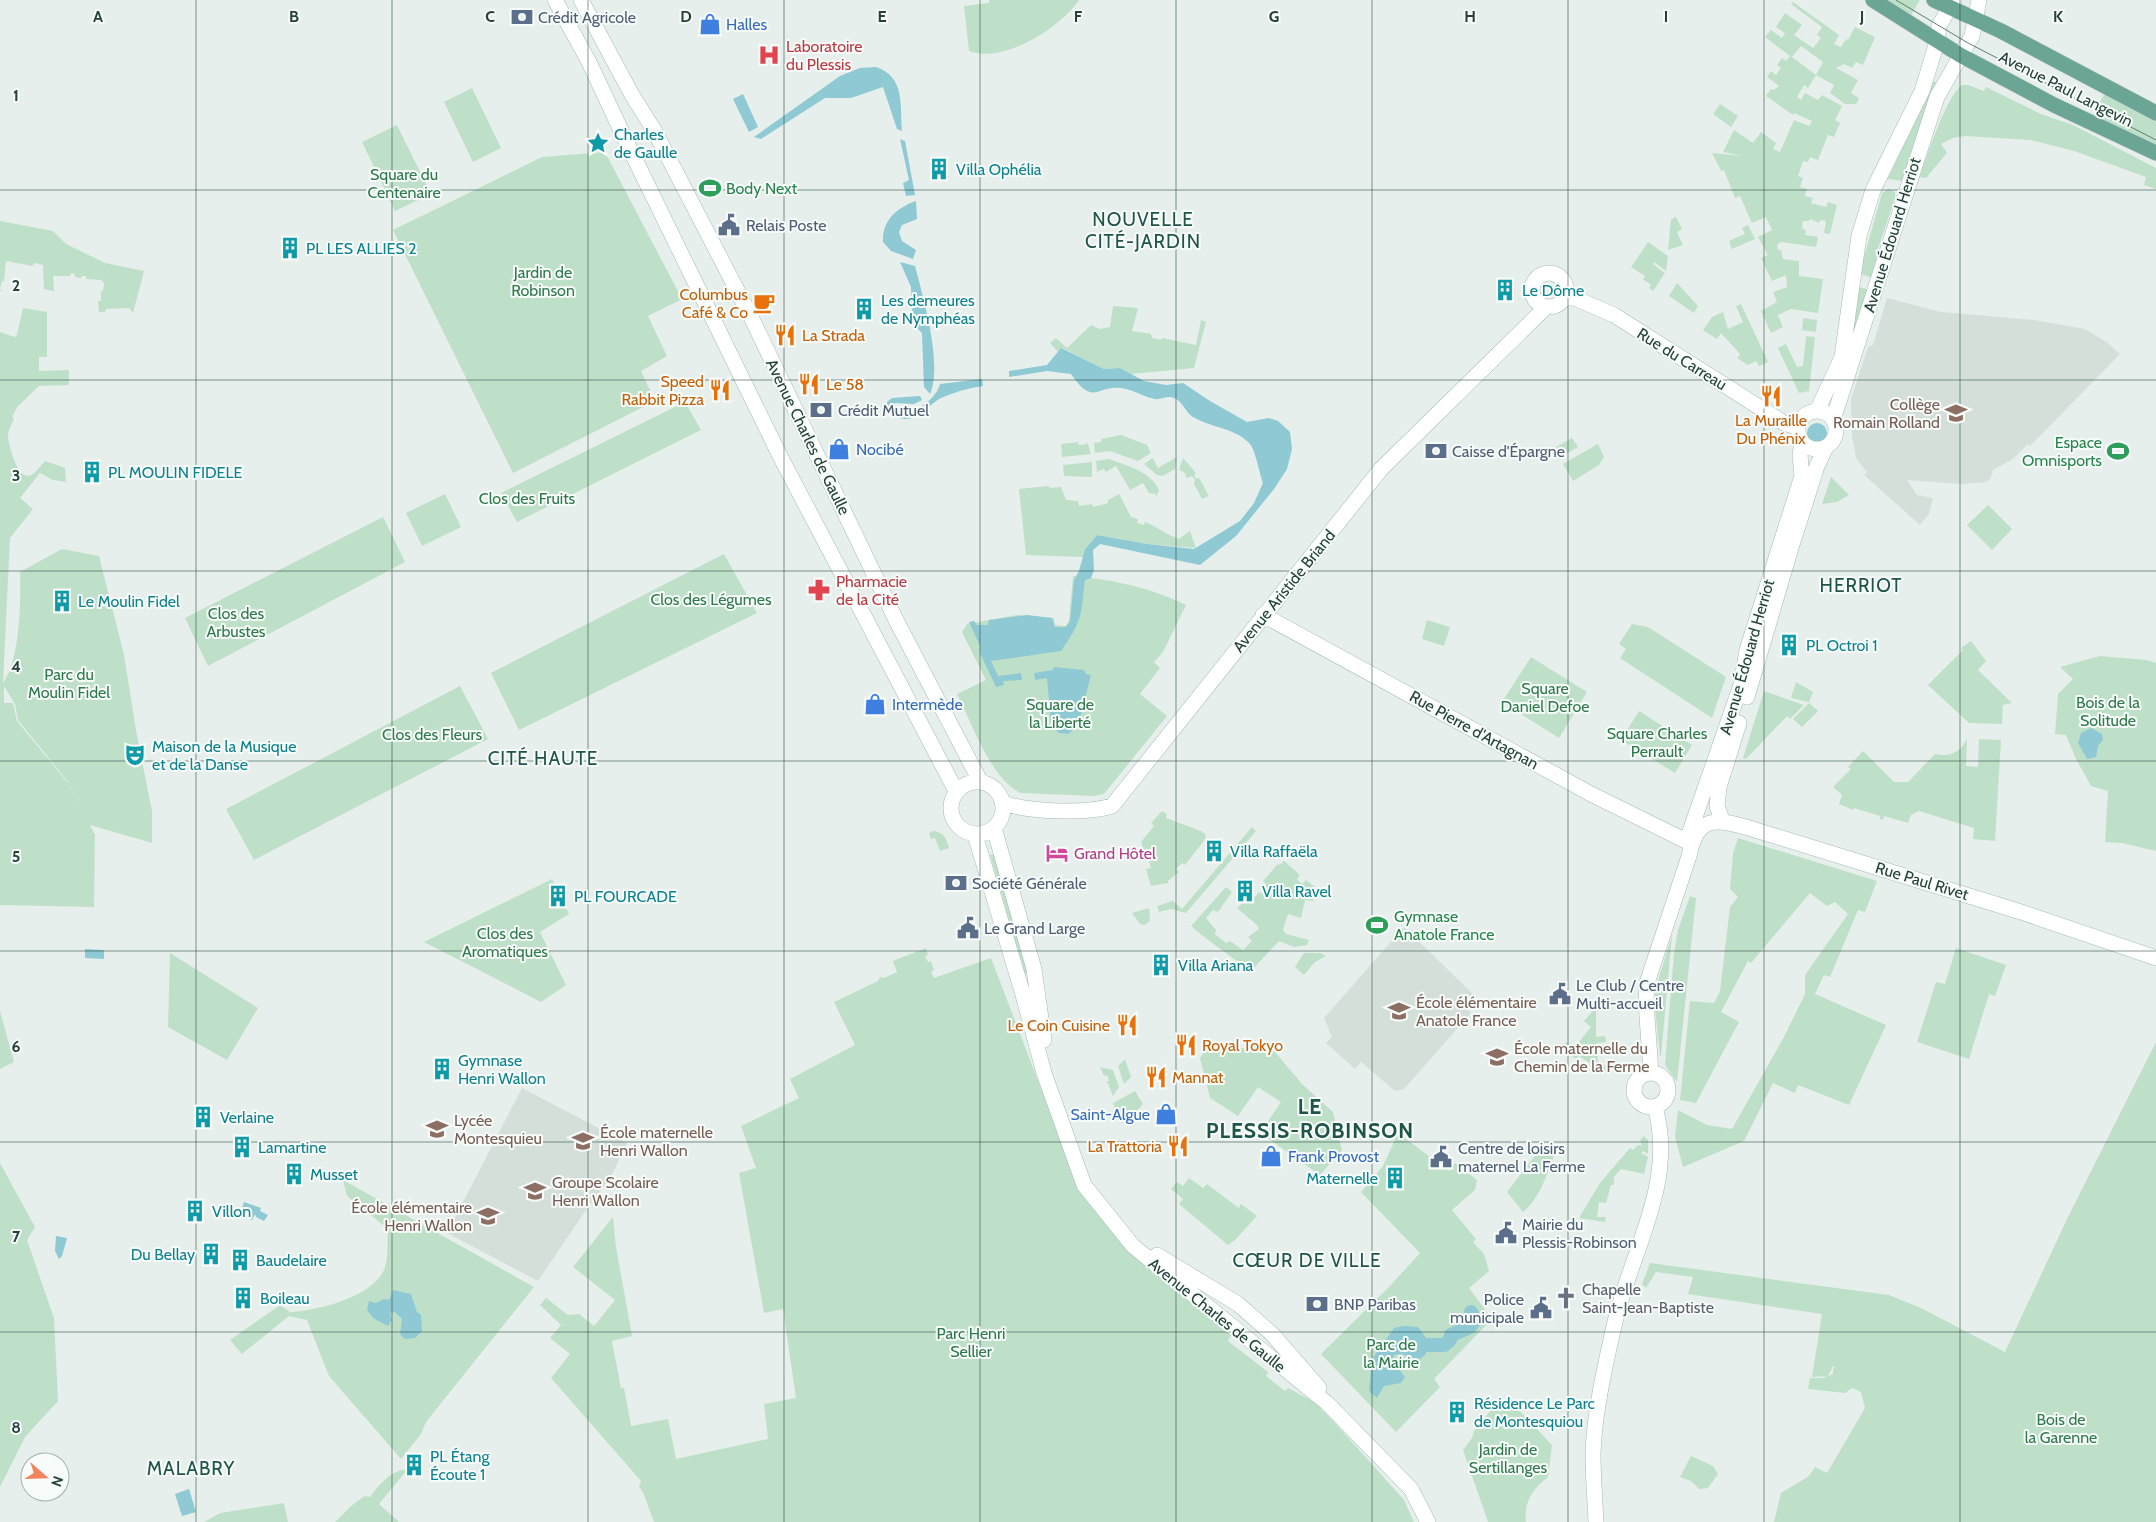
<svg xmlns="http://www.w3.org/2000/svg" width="2156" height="1522" font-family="Cabin,sans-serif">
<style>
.built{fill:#d4dfda}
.green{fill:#bfe0c8;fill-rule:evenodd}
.water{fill:#8ec9d4}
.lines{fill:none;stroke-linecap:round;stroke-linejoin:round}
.canal{stroke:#8ec9d4;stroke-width:14}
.secondary-casing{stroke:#a4bbb3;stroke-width:16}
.primary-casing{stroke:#c2cac8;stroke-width:16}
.secondary{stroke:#fff;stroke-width:15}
.primary{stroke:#6aa596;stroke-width:15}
.tram{stroke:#5f7d75;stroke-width:1}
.grid{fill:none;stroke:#24423a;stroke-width:1;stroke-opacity:0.55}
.labels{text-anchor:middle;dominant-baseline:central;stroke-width:4;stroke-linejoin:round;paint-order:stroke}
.service-label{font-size:16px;fill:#4e5e75;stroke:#f7fbf9;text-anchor:start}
.shop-label{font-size:16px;fill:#366cbe;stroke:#f7fbf9;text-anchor:start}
.health-label{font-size:16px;fill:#be3a42;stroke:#f7fbf9;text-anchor:start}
.street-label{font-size:16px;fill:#24423a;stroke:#f7fbf9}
.culture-label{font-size:16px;fill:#0d838f;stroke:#f7fbf9;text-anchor:start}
.park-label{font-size:16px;fill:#2d7a4b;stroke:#f7fbf9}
.leisure-label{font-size:16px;fill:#27864d;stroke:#f7fbf9;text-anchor:start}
.food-label{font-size:16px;fill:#c56008;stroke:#f7fbf9;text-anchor:end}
.education-label{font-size:16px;fill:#785e54;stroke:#f7fbf9;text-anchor:start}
.hotel-label{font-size:16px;fill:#b23c85;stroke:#f7fbf9;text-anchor:start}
.worship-label{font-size:16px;fill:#5b616d;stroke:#f7fbf9;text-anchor:start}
.quarter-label{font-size:19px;letter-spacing:1px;fill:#1f5548;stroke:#f7fbf9}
.district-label{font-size:21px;font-weight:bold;letter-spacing:1px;fill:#1f5548;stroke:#f7fbf9}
.grid-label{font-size:16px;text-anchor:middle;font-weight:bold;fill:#24423a;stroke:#f7fbf9;stroke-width:4;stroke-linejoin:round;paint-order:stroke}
</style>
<rect width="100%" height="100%" fill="#e6efeb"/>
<path class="built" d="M1887,298L1941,312L2034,320L2085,329L2108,343L2120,354L2030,446L2028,444L2013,459L1993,470L1991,478L1986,482L1961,484L1907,480L1917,495L1933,498L1929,514L1920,525L1864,475L1867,472L1856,458L1852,436L1851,399L1868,347L1873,345Z
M1404,927L1477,998L1466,1008L1471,1013L1404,1089L1395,1091L1361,1062L1355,1069L1326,1043L1332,1037L1324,1018Z
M522,1088L627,1143L610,1179L590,1204L538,1281L447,1233Z"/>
<path class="green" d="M989,0H1079C1060,28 1004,64 969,51L964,6L989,3Z
M1883,0H1920L1910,17Z
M1793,2L1839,35L1834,44L1841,47L1846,39L1848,40L1855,27L1875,37L1863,65L1856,62L1852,68L1844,64L1836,68L1858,80L1851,93L1859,98L1856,104H1845L1830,93L1834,85L1816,75L1808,88L1804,85L1797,97L1801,100L1805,93L1818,100L1822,95L1842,106L1835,120L1840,123L1834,137L1828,135L1818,160L1810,157L1808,162L1803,161L1798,176L1803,178L1800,187L1807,189L1805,196L1813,198L1811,203L1826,207L1828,202L1837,205L1830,234L1824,233L1826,221L1820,220L1819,223L1810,219L1809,221H1803L1802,228L1806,231L1805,235L1818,237L1816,247L1781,242L1777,245L1778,250H1781L1783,259L1799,261V276L1823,279L1818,313L1791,309L1778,315L1783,327L1771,333L1761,311L1777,302L1773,292L1787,287L1786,275L1772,281L1761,258L1768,255L1758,237L1772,230L1766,217L1752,223L1740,196L1735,198L1724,170L1721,171L1712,153L1742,156L1723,152L1734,130L1753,143L1761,132L1776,143L1773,149L1780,152L1794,120L1809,126L1812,121L1794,113L1793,115L1766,96L1771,89L1774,90L1779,86L1767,77L1771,71L1776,75L1781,68L1777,65L1782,58L1786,61L1790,56L1765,37L1771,30L1782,38L1785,33L1776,27L1785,13L1802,25L1794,35L1813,48L1821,38L1817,35L1822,27L1791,4ZM1801,46L1823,62L1816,75L1792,57Z
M1931,80L1937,83L1903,181L1888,179Z
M1962,85H1968L1984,91L1986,87L2041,114L2073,125L2156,168V189L2144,185L2146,177L2074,151L2031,140L1965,136L1953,138L1941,144L1947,153L1926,178L1919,177C1928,155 1945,98 1962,85Z
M472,88L501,148L473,162L444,102Z
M2104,94L2156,122V150L2092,119Z
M1720,104L1738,116L1731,127L1713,114Z
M397,125L431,194L395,211L362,142Z
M605,152L682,299L648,316L667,356L641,371L655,401L513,473L393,230L542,157Z
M1889,189L1895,192V198L1878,249L1873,278L1861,274V268L1882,193Z
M1676,217L1682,229L1677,232L1683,245L1668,250L1671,219Z
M0,221L53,231L66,244L105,263L144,271L133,313L129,308L106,309L105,312H99L98,301H101V291H103L104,283L101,280L86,279V276H82L81,278L75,277V274L71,273L70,276H53L54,291L44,289L43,265L34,263L33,266L6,261L4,281H2L0,289L2,291H0Z
M1748,225L1755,239L1732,249L1729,241L1745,234L1742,228Z
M1648,242L1668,256L1666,271L1654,262L1653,264L1665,273L1653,291L1649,288L1651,285L1643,279L1645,276L1631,267Z
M1677,283L1698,306L1694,313L1669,296Z
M1859,287L1870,290L1851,340Z
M1741,304L1768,362L1759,366L1756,361L1748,365L1737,358L1740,354L1721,333L1717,339L1703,330L1712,317L1723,312L1728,329L1743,322L1736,306Z
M1113,306L1138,308L1132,331L1151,334L1152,338L1161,340L1162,338L1196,345L1201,320L1206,322L1194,368L1131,374L1120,368L1104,369L1062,348L1058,352L1050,343L1056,338L1067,348L1091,325L1100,329L1110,327Z
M23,308L47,312V357H39V371L69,370V385L39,386L18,406L12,417L14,418C12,425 8,428 8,436C9,446 18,482 31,475C36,473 41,465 45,461L65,468L66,482L53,480L40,473L20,498L33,509L10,538L3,683C20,661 21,601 20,572L62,549L99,556L124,655L137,736L152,811V843L90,825L95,835L94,907L0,905V332L15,337L17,335ZM4,686L15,704L18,720L68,782L84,813L68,783L17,721L13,703H4Z
M1803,318L1817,320L1816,332L1802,330Z
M1806,336L1815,337L1809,391L1799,393L1778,348L1786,344L1797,367L1803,366Z
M685,402L701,430L517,522L501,493Z
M1121,435L1147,445L1151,453L1138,461L1110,451L1095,453L1094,443L1101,442V439Z
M1572,438L1578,447L1561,457L1556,447Z
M1087,441L1091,454L1062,457L1061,444L1078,442L1079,445L1087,444Z
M1598,444L1604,457L1599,465L1573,481L1563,464Z
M1177,457L1175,469L1163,476L1157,475L1144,464L1153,458L1158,468Z
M1183,458L1196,473L1194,475L1196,479L1199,478L1209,496L1202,499L1194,484L1195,480L1192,476L1187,478L1184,472L1179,470Z
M1109,459C1128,466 1150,471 1159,490L1156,497V494L1149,493L1143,483L1130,490L1116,466L1106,472L1104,469L1097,472L1096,461Z
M1092,462V477L1064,476L1063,465Z
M1831,477L1849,495L1837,502L1822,504Z
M1047,486L1051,488L1061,487L1066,500L1078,501L1079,506L1092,504L1093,507L1108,503V500L1119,494L1131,517L1138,519L1137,523L1144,525L1145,522C1156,526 1167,535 1179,539L1190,531L1196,548L1147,544L1097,535L1085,549L1083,557L1026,555L1019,489Z
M445,494L461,527L422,546L406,513Z
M1988,505L2012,529L1992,550L1967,525Z
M383,517L405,562L208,666L185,618Z
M724,554L757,613L519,730L491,673Z
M1073,576C1114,580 1149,587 1186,605L1163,652L1154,662L1160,668L1140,694L1167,716L1104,794L1093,796L1021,793C991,780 972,723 957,694L986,680L962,632L967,624L1017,615L1054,618L1055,625L1066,626L1069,621Z
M1427,620L1450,627L1444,646L1422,639Z
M1632,624L1648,627L1726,677L1712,718L1620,658L1626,649L1619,644Z
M1971,641L1986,661L1978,670L2012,703L2003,705L2002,724L1969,723L1928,685L1963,650L1961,648Z
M2100,656L2147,660L2156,663V851L2122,843L2105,842L2108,791L2091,786L2075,757L2066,735L2055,734L2058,694L2073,679L2060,667Z
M1531,657L1587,692L1559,738L1502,702Z
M1796,682L1813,692L1809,702L1791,698Z
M460,686L488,739L254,860L226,809Z
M1764,691L1804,705L1790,719L1787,716L1746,759L1743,758Z
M1809,703L1818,711L1802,727L1793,719Z
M1639,711L1692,745L1675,773L1621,740Z
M1967,739L1966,766L1978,767L1979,739L2001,740L1995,841L1973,839L1974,828L1919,811L1911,815L1908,823L1884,816L1883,820L1880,819V816L1854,808L1853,810L1839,804L1842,795L1833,787L1851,769L1848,767L1863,751L1894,782H1908L1935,754C1950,757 1960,753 1967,739Z
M1162,811L1167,814L1166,818L1201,831L1205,834L1206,838L1185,865L1182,863L1176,869L1179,872L1168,881V883L1151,886L1146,869L1151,868L1146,852L1142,853L1140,848L1143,847L1141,842L1154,826L1151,823Z
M1252,827L1256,831L1186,913L1171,909L1159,912L1157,906L1173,901L1182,909Z
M933,831C944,832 946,838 949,848L940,851L935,838L931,839L929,833Z
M1738,838L1877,881L1865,912L1858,910L1830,977L1824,975L1815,994L1886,1025L1849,1105L1798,1085L1795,1093L1773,1083L1744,1141L1683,1167L1675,1137L1678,1110L1707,1125L1732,1129L1784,1037L1805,994V975L1848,914L1835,902L1827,906L1810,893L1751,963L1748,961L1721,1012L1739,1022L1696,1103L1680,1100L1690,1001L1714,1003L1720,991L1730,907L1738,897L1730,889L1733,853Z
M996,853L1028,973L1025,974L990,855Z
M1284,861L1300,875L1297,879L1302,884L1306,880L1314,886L1313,892L1315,893L1313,901L1305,900L1301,918L1288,914L1283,930L1286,934L1309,940L1307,945L1294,947L1279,941L1250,972C1231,955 1210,943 1191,926L1226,887L1232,892L1218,912L1213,910L1206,918L1216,930L1215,934L1226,943L1230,941L1243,950L1252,941L1248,937L1259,929L1258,926L1237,908L1252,894L1255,897L1259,892L1261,894L1265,888L1263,887L1266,884L1263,881L1278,864L1280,865Z
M552,879L569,914L540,932L566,985L541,1002L424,942Z
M1690,896L1696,898L1677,1082L1665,1065L1674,953L1678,930Z
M1149,908L1150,921L1145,925L1140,924L1132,913Z
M1672,935L1661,1056H1660L1654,999L1658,981Z
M926,948L928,955L925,956L928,962L931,961L934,970L931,972L934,978L991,958L1076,1180L1232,1333L1228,1341L1268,1372L1266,1376L1285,1391L1288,1388L1314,1402L1334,1422L1404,1500L1414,1522H654L643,1492L639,1487L641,1481L551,1378L570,1354L550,1338L561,1325L540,1305L546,1298L568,1315L579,1314L594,1326L615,1300L573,1267L613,1217L616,1247L632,1336L612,1341L621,1388H624L631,1426L668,1419L676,1459L768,1439L764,1404L796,1398L783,1309L764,1313L739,1173L756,1168L741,1126L799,1098L790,1079L855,1045L834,1002L878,981L880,977L884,978L897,972L893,961Z
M1956,948L2006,965L1995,996L1989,994L1969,1059L1917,1042L1936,982L1945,984Z
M170,953L258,1008L227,1060L168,1027Z
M1304,953H1320L1326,956L1315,962L1304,975L1295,967Z
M1599,1004L1603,1006L1604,1010L1596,1011V1037L1605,1036L1606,1042L1597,1043L1598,1067L1607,1066L1608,1070H1592L1594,1066L1579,1056L1576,1059L1561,1049L1567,1042L1575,1047L1591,1027L1584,1021Z
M0,1011L14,1062L0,1069Z
M2156,1042V1522H1774L1781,1493L1809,1476L1815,1467L1827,1473L1865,1408L1861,1392L1852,1388L1845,1393L1808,1389L1810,1378H1823L1833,1374V1369L1835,1367L1833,1366L1828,1376L1812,1377L1822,1314L1688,1294L1693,1277L1656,1272L1646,1288L1642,1284L1650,1263L1889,1295L1921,1308L2005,1352L2068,1217Z
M1270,1046L1302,1084L1333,1112L1342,1150L1320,1175L1260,1133L1281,1102L1258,1087L1238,1116L1210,1098L1200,1058L1205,1051Z
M1125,1059L1131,1077L1124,1084L1118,1066Z
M1100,1067L1113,1070L1119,1087L1113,1096L1108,1083L1106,1082L1109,1081L1107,1075L1104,1076Z
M1135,1091L1143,1104L1128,1120L1121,1123L1113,1103Z
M1398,1133L1449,1171L1455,1163L1477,1180L1475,1190L1452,1210L1476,1239L1473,1242L1484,1254L1489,1271L1469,1288L1492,1319L1434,1379L1440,1387L1396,1432L1321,1354L1389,1287L1420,1253L1361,1192L1383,1166Z
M1644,1136L1648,1140V1154L1643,1151L1641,1153L1648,1157L1644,1174L1621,1169L1614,1177V1185H1611L1606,1203L1599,1202L1597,1217H1606L1605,1222L1579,1218L1600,1183L1630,1148L1633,1150L1638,1145L1642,1146L1640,1140Z
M1543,1145L1555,1152C1548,1173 1540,1198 1523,1212L1507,1192Z
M0,1163L35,1227L27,1240L54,1318L58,1401L25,1437L0,1487Z
M1189,1178L1203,1188L1207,1184L1239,1208L1241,1204L1257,1216L1235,1240L1228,1245L1179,1204L1183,1199L1171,1189L1177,1182L1183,1186Z
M343,1180L534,1287L426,1422L421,1434L401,1459L329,1376L307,1320L289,1316L242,1354L230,1340L280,1305L290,1312C317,1311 370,1297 383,1272C389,1261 387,1241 388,1229L347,1196Z
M1500,1399L1519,1410L1552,1445L1548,1477C1532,1490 1524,1501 1526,1522H1488L1463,1450L1472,1438L1474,1431Z
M1691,1456L1713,1466L1718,1474L1708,1488L1699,1489L1691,1481L1680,1477Z
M407,1470L379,1504L399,1522H335L351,1506L365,1496L370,1497C377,1487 393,1468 407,1470Z
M284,1503L288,1522H204L220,1513Z"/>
<path class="water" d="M876,67C905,77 900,104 902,131L897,129L883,87L851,98H825L761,139L754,137L840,76L860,68Z
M743,94L758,127L749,132L733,99Z
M900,139L905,141L915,195L906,196L903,183L909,180Z
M916,201L917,219L902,225L899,232L902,241L916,250L913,259L891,251L883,242C882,221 896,208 916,201Z
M900,262L915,266C923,297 943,364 930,394L924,387L922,333L913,324L911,287Z
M1061,348L1104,369L1120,368L1144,381L1166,385L1183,383L1210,401L1247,422L1269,418L1278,421L1290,432L1292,449L1287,469L1274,489L1236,536L1200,565L1100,544L1093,550L1094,570L1091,578L1085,580C1083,591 1083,602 1081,612C1078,627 1069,639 1061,651L991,661L998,676L1021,673L1022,680L1003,681L1004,685L996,687L980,653V646L969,622L974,621L977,625H988L989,620L1027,615L1052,618L1055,627H1066L1070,621L1074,580L1079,571L1085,549L1097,535L1147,544L1194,549L1240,521L1254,503L1263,483C1260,475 1255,449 1250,444C1236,428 1212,428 1195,418C1184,413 1184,399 1170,397C1164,397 1160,400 1155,399C1144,397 1136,391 1126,389C1097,382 1095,409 1071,374L1047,371L1009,377V371L1047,365Z
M982,379L983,386C968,388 954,392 941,398C926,406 918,425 896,417C888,414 886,409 887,402L892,398L920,396L922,400L914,404L895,403L894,406C910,418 935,402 940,384Z
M1807 433a10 10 0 1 1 20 0a10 10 0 1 1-20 0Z
M1054,667L1084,670L1086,674L1091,675L1078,726L1068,734L1059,733L1054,728L1051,722L1047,678L1035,680L1034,673L1053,670Z
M2091,728L2102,734L2103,740L2098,746L2096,757L2087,759L2078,743L2081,733Z
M85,949L104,950V959L85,958Z
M244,1202L261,1208L260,1211L268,1215L264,1221L256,1217L255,1214L252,1220L245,1217L248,1211L242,1208Z
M56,1236L67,1238L62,1256L59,1259L55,1251Z
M393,1290L411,1294L417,1312L421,1315L422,1331L415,1338L405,1339L400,1334L402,1319L395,1312L390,1313L392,1320L388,1326L373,1318L367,1310L369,1301L376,1303L384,1299L389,1300Z
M1404,1326L1418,1327L1427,1339L1426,1354L1419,1360L1401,1354L1394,1355L1392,1361L1405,1377L1401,1383L1384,1386L1377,1398L1369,1391L1372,1359L1394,1328Z
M189,1489L196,1512L182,1516L175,1494Z"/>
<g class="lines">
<path class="canal" d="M1427,1345H1444L1450,1340L1451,1335L1470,1327L1475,1320L1471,1312"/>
<g class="secondary-casing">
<path id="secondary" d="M555,0L589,62L627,143L780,456L956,791
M581,0L632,95L654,130L751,317L896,620L980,781
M1532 290a17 17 0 1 1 34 0a17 17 0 1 1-34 0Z
M1565,294L1614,315L1784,423L1798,428
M1798 430a19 19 0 1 1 38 0a19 19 0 1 1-38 0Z
M1817,411L1842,357L1859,236L1873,190L1922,91L1937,42L1939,26L1954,0
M1833,420L1937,97L1972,36L1979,0
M1263,615L1591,794L1686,841
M1747,697L1791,548L1817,466L1826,447
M951 808a26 26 0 1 1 52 0a26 26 0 1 1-52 0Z
M1003,803C1029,812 1086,814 1112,806L1381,469L1546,307
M1722,820L1717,806L1719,787L1739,723
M994,828L1034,969L1044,1040
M975,835L1022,991L1044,1073L1084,1185L1133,1246L1327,1403L1411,1489L1428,1522
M1688,837L1741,685L1747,650L1802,476L1800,455L1802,442
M1634 1090a17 17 0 1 1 34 0a17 17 0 1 1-34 0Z
M1651,1073L1646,1002L1647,983L1689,856C1697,816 1714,818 1749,828L2021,912L2156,958
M1157,1255L1238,1304L1273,1335L1319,1388
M1596,1522C1595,1499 1593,1476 1593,1454C1594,1414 1605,1366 1614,1326C1630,1253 1677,1183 1655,1107"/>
</g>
<g class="primary-casing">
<path id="primary" d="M1873,0L1960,55L2054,105L2156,153
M1934,0L2001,31L2156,113"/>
</g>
<use href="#secondary" class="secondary"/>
<use href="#primary" class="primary"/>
<path class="tram" d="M1896,0L1968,43L2156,140"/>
</g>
<path class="grid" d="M196,0V1522M392,0V1522M588,0V1522M784,0V1522M980,0V1522M1176,0V1522M1372,0V1522M1568,0V1522M1764,0V1522M1960,0V1522M0,190H2156M0,380H2156M0,571H2156M0,761H2156M0,951H2156M0,1142H2156M0,1332H2156"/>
<defs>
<g id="bank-bare" transform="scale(1.725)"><path d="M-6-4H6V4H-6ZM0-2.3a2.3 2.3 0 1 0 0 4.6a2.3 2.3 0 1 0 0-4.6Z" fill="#5c6f8a" stroke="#f7fbf9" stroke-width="2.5" paint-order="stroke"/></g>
<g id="shop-bare" transform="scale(1.725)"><path d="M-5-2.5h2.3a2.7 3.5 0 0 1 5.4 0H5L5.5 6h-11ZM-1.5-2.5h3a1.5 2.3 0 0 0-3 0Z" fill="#3f7fe0" stroke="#f7fbf9" stroke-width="2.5" paint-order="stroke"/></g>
<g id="hospital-bare" transform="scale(1.725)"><path d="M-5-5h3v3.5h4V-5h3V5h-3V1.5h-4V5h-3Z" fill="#e0444e" stroke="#f7fbf9" stroke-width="2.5" paint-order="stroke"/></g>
<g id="sight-bare" transform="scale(1.725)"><path d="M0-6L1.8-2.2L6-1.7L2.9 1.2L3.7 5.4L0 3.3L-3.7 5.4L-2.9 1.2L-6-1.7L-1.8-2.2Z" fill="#0f9aa8" stroke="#f7fbf9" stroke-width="2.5" paint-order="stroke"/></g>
<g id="building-bare" transform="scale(1.725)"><path d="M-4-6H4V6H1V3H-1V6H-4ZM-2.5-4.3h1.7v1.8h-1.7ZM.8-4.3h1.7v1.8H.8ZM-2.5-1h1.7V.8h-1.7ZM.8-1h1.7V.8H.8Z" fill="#0f9aa8" stroke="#f7fbf9" stroke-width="2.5" paint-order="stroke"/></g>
<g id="stadium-bare" transform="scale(1.725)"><path d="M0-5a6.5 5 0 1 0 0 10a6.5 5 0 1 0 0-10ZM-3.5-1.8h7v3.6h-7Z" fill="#2e9e5b" stroke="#f7fbf9" stroke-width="2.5" paint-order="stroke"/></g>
<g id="civic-bare" transform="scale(1.725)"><path d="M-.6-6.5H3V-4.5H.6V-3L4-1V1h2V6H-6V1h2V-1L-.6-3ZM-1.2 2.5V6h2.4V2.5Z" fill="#5c6f8a" stroke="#f7fbf9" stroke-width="2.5" paint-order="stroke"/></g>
<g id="cafe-bare" transform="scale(1.725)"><path d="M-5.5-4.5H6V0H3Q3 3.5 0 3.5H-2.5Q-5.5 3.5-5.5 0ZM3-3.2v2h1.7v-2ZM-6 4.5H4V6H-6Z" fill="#e8710a" stroke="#f7fbf9" stroke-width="2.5" paint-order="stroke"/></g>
<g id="restaurant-bare" transform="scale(1.725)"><path d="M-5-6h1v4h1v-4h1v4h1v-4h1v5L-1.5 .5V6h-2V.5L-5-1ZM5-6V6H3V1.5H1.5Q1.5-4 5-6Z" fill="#e8710a" stroke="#f7fbf9" stroke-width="2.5" paint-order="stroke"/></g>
<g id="school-bare" transform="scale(1.725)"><path d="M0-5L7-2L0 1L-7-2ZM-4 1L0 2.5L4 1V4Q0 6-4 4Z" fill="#8d6e63" stroke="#f7fbf9" stroke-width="2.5" paint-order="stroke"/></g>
<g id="pharmacy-bare" transform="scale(1.725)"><path d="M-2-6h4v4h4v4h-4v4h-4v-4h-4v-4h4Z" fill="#e0444e" stroke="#f7fbf9" stroke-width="2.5" paint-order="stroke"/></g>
<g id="theatre-bare" transform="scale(1.725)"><path d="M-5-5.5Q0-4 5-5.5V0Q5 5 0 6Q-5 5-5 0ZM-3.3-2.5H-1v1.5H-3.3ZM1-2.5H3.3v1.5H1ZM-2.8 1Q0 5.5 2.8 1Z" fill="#0f9aa8" stroke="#f7fbf9" stroke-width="2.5" paint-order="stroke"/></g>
<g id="hotel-bare" transform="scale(1.725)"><path d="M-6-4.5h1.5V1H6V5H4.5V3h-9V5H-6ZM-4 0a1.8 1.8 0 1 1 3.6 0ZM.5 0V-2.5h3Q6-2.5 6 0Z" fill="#d1479c" stroke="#f7fbf9" stroke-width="2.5" paint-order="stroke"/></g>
<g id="church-bare" transform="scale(1.725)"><path d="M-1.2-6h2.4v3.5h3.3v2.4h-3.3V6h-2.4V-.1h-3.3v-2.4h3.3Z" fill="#6b7280" stroke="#f7fbf9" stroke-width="2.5" paint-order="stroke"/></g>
</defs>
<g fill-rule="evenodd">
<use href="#bank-bare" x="522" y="17"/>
<use href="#shop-bare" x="710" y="24"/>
<use href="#hospital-bare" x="769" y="55"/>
<use href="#sight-bare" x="598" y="143"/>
<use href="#building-bare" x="939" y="169"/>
<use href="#stadium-bare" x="710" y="188"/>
<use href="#civic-bare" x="729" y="225"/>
<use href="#building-bare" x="290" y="248"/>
<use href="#building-bare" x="1505" y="290"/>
<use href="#cafe-bare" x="764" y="303"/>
<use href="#building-bare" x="864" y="309"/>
<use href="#restaurant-bare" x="785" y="335"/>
<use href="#restaurant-bare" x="809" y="384"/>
<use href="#restaurant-bare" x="720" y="390"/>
<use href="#restaurant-bare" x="1771" y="396"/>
<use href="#bank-bare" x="821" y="410"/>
<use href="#school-bare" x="1956" y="413"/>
<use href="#shop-bare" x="839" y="449"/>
<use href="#bank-bare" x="1436" y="451"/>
<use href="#stadium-bare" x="2118" y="451"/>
<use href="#building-bare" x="92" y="472"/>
<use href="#pharmacy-bare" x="819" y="590"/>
<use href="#building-bare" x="62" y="601"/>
<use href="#building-bare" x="1789" y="645"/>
<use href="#shop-bare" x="875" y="704"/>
<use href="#theatre-bare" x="135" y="755"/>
<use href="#building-bare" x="1214" y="851"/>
<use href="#hotel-bare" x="1057" y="853"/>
<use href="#bank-bare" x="956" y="883"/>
<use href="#building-bare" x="1245" y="891"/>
<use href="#building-bare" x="558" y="896"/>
<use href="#stadium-bare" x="1377" y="925"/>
<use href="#civic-bare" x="968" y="928"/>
<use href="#building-bare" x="1161" y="965"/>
<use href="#civic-bare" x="1560" y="994"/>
<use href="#school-bare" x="1399" y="1011"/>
<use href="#restaurant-bare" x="1127" y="1025"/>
<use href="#restaurant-bare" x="1186" y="1045"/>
<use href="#school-bare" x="1497" y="1057"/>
<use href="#building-bare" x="442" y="1069"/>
<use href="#restaurant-bare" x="1156" y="1077"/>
<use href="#shop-bare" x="1166" y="1114"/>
<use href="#building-bare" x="203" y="1117"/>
<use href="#school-bare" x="437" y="1129"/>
<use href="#school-bare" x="583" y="1141"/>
<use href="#restaurant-bare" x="1178" y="1146"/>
<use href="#building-bare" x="242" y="1147"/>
<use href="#shop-bare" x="1271" y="1156"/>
<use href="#civic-bare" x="1441" y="1157"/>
<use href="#building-bare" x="294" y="1174"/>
<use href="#building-bare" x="1395" y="1178"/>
<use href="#school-bare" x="535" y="1191"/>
<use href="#building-bare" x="195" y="1211"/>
<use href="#school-bare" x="488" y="1216"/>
<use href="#civic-bare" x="1506" y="1233"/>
<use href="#building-bare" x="211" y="1254"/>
<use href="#building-bare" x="240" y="1260"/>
<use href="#building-bare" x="243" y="1298"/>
<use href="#church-bare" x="1566" y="1298"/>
<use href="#bank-bare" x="1317" y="1304"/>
<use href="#civic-bare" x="1541" y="1308"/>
<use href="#building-bare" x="1457" y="1412"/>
<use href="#building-bare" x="414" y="1465"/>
</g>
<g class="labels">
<g class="service-label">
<text x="538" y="17">Crédit Agricole</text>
<text x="746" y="225">Relais Poste</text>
<text x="838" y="410">Crédit Mutuel</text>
<text x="1452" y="451">Caisse d'Épargne</text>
<text x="972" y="883">Société Générale</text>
<text x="984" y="928">Le Grand Large</text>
<text x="1576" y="985">Le Club / Centre<tspan x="1576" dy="18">Multi-accueil</tspan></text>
<text x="1458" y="1148">Centre de loisirs<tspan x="1458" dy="18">maternel La Ferme</tspan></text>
<text x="1522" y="1224">Mairie du<tspan x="1522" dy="18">Plessis-Robinson</tspan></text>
<text x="1524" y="1299" text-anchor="end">Police<tspan x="1524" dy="18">municipale</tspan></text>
<text x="1334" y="1304">BNP Paribas</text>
</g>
<g class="shop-label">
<text x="726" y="24">Halles</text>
<text x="856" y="449">Nocibé</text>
<text x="892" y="704">Intermède</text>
<text x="1150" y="1114" text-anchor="end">Saint-Algue</text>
<text x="1288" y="1156">Frank Provost</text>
</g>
<g class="health-label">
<text x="786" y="46">Laboratoire<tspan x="786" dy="18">du Plessis</tspan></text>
<text x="836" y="581">Pharmacie<tspan x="836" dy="18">de la Cité</tspan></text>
</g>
<g class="street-label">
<text transform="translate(2066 89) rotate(27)">Avenue Paul Langevin</text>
<text transform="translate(1892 235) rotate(-73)">Avenue Édouard Herriot</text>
<text transform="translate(1682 359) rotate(32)">Rue du Carreau</text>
<text transform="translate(808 437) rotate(64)">Avenue Charles de Gaulle</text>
<text transform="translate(1284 591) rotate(-51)">Avenue Aristide Briand</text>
<text transform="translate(1747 657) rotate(-74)">Avenue Édouard Herriot</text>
<text transform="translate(1474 730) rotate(29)">Rue Pierre d'Artagnan</text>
<text transform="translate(1922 881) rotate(17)">Rue Paul Rivet</text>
<text transform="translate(1217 1315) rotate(39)">Avenue Charles de Gaulle</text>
</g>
<g class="culture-label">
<text x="614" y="134">Charles<tspan x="614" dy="18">de Gaulle</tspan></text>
<text x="956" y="169">Villa Ophélia</text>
<text x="306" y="248">PL LES ALLIES 2</text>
<text x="1522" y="290">Le Dôme</text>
<text x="881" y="300">Les demeures<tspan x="881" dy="18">de Nymphéas</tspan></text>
<text x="108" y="472">PL MOULIN FIDELE</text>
<text x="78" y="601">Le Moulin Fidel</text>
<text x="1806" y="645">PL Octroi 1</text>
<text x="152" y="746">Maison de la Musique<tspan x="152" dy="18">et de la Danse</tspan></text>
<text x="1230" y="851">Villa Raffaëla</text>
<text x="1262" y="891">Villa Ravel</text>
<text x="574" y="896">PL FOURCADE</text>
<text x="1178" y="965">Villa Ariana</text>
<text x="458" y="1060">Gymnase<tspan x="458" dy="18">Henri Wallon</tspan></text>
<text x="220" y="1117">Verlaine</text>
<text x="258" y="1147">Lamartine</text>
<text x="310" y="1174">Musset</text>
<text x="1378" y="1178" text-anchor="end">Maternelle</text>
<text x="212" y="1211">Villon</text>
<text x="195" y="1254" text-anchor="end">Du Bellay</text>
<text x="256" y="1260">Baudelaire</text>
<text x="260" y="1298">Boileau</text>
<text x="1474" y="1403">Résidence Le Parc<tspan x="1474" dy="18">de Montesquiou</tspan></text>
<text x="430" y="1456">PL Étang<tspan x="430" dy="18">Écoute 1</tspan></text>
</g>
<g class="park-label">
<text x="404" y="174">Square du<tspan x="404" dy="18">Centenaire</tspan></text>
<text x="543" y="272">Jardin de<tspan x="543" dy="18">Robinson</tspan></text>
<text x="527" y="498">Clos des Fruits</text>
<text x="711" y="599">Clos des Légumes</text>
<text x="236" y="613">Clos des<tspan x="236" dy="18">Arbustes</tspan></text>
<text x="69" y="674">Parc du<tspan x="69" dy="18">Moulin Fidel</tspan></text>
<text x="1545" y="688">Square<tspan x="1545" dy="18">Daniel Defoe</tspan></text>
<text x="2108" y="702">Bois de la<tspan x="2108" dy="18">Solitude</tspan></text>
<text x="1060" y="704">Square de<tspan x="1060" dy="18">la Liberté</tspan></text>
<text x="1657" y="733">Square Charles<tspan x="1657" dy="18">Perrault</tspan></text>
<text x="432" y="734">Clos des Fleurs</text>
<text x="505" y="933">Clos des<tspan x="505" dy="18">Aromatiques</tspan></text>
<text x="971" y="1333">Parc Henri<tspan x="971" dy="18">Sellier</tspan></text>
<text x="1391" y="1344">Parc de<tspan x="1391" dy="18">la Mairie</tspan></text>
<text x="2061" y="1419">Bois de<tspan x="2061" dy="18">la Garenne</tspan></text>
<text x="1508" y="1449">Jardin de<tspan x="1508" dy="18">Sertillanges</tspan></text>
</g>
<g class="leisure-label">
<text x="726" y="188">Body Next</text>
<text x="2102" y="442" text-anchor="end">Espace<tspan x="2102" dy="18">Omnisports</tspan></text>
<text x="1394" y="916">Gymnase<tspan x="1394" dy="18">Anatole France</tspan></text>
</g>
<g class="food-label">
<text x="748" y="294">Columbus<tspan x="748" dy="18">Café &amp; Co</tspan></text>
<text x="802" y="335" text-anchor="start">La Strada</text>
<text x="704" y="381">Speed<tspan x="704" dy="18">Rabbit Pizza</tspan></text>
<text x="826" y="384" text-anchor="start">Le 58</text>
<text x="1771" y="420" text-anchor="middle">La Muraille<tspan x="1771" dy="18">Du Phénix</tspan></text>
<text x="1110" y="1025">Le Coin Cuisine</text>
<text x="1202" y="1045" text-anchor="start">Royal Tokyo</text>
<text x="1172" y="1077" text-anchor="start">Mannat</text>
<text x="1162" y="1146">La Trattoria</text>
</g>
<g class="education-label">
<text x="1940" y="404" text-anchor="end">Collège<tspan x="1940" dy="18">Romain Rolland</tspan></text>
<text x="1416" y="1002">École élémentaire<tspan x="1416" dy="18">Anatole France</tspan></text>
<text x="1514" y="1048">École maternelle du<tspan x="1514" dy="18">Chemin de la Ferme</tspan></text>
<text x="454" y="1120">Lycée<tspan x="454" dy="18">Montesquieu</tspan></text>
<text x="600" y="1132">École maternelle<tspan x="600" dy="18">Henri Wallon</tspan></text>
<text x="552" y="1182">Groupe Scolaire<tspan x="552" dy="18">Henri Wallon</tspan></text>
<text x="472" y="1207" text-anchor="end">École élémentaire<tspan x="472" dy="18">Henri Wallon</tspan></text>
</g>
<g class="hotel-label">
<text x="1074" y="853">Grand Hôtel</text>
</g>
<g class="worship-label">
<text x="1582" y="1289">Chapelle<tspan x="1582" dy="18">Saint-Jean-Baptiste</tspan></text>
</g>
<g class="quarter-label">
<text x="1143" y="219">NOUVELLE<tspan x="1143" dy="22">CITÉ-JARDIN</tspan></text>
<text x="1861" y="585">HERRIOT</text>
<text x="543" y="758">CITÉ HAUTE</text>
<text x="1307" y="1260">CŒUR DE VILLE</text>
<text x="191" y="1468">MALABRY</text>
</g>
<g class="district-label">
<text x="1310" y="1106">LE<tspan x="1310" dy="24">PLESSIS-ROBINSON</tspan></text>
</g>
</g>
<g class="grid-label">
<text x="98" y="22">A</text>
<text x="294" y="22">B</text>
<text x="490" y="22">C</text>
<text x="686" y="22">D</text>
<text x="882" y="22">E</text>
<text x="1078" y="22">F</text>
<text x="1274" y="22">G</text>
<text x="1470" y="22">H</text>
<text x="1666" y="22">I</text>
<text x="1862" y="22">J</text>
<text x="2058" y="22">K</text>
<text x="16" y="101">1</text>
<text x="16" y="291">2</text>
<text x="16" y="481">3</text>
<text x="16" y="672">4</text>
<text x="16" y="862">5</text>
<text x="16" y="1052">6</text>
<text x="16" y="1242">7</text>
<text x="16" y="1433">8</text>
</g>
<g transform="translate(45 1477) rotate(110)"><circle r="24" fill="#f7fbf9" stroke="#a3b1ad"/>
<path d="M0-4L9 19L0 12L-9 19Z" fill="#f4845f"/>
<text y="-8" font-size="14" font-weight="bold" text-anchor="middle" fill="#24423a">N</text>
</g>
</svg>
